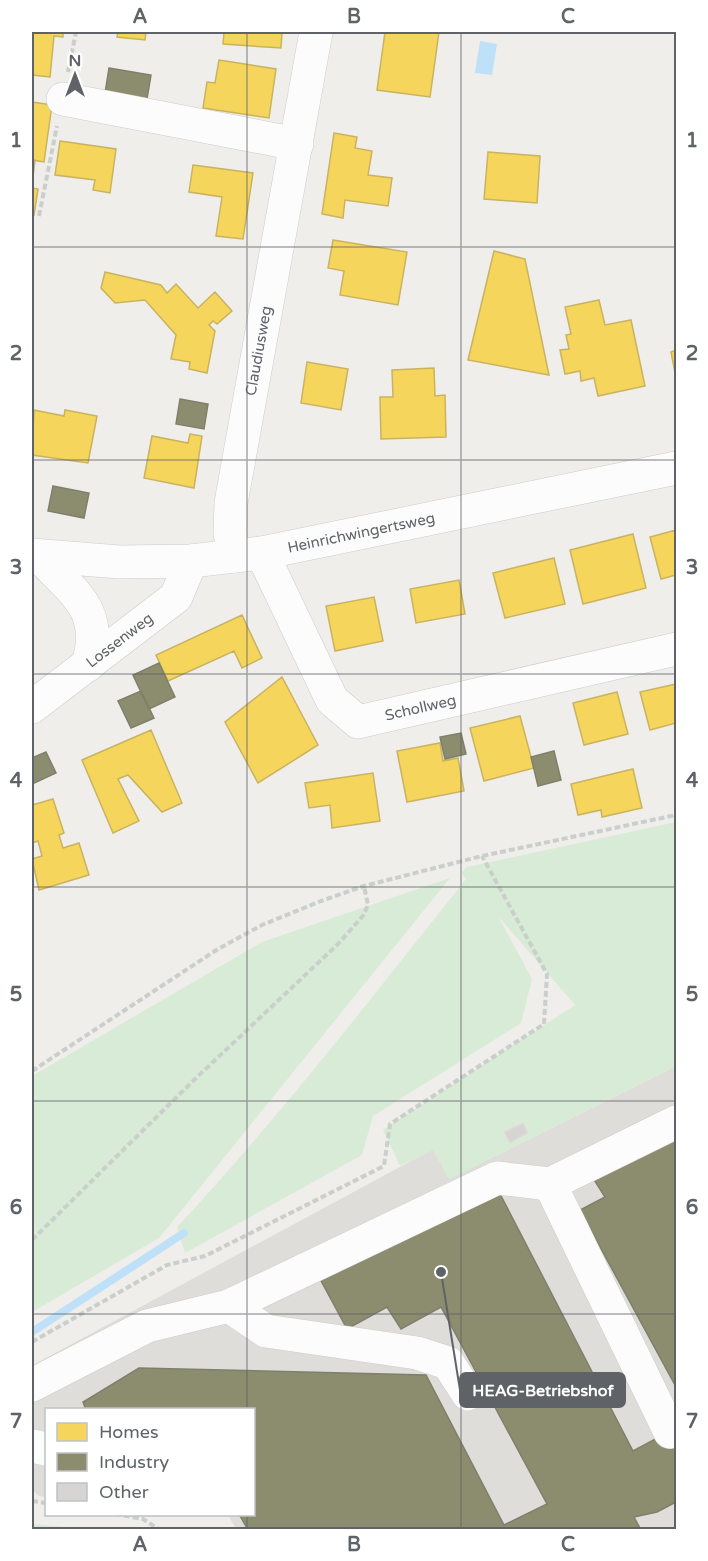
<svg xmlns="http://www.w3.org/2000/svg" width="708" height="1561" font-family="'Varela Round',sans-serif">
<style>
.industrial{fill:#dfddda}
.green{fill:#d8ebd6}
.water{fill:#bfe0f9}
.homes{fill:#f6d55c;stroke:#c9b360;stroke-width:1.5}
.industry{fill:#8c8c6e;stroke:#7e806c;stroke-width:1.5}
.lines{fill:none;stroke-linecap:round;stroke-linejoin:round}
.stream{stroke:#bfe0f9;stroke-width:8}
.building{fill:#d6d5d3;stroke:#deddd9;stroke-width:1.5}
.minor-casing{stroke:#cbcccc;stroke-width:34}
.path{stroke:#cacfcc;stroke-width:4;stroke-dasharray:6 3;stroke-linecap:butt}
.minor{stroke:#fdfcfc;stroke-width:33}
.grid{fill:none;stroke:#5f6368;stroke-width:1.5;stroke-opacity:0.55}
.labels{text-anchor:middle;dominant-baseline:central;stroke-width:6;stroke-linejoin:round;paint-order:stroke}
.street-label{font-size:15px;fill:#5f6368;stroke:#fff}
.leader{fill:none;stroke:#5f6368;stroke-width:2}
.callout-dot{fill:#5f6368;stroke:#fff;stroke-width:2}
.callout{fill:#5f6368;stroke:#5f6368;stroke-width:2}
.callout-label{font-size:16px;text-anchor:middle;font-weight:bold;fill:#fff}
.neatline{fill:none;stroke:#5f6368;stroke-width:2}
.grid-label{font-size:20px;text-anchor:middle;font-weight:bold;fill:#5f6368}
</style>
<rect width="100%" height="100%" fill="#efeeea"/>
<path class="industrial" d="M676,1066V1529H236L228,1515L254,1514V1410H46V1497L39,1496L32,1490L33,1365L433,1149L449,1179Z"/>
<path class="green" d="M676,822V1066L449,1179L433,1150L400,1166L383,1130L575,1005L498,916L532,979L521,1023L373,1116L362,1155L185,1253L177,1227C280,1117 372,997 466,879L461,873L467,867Z
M450,878L159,1238L32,1312V1076L262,942Z
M32,1524L89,1529H32Z"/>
<path class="water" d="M480,41L497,44L492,75L475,73Z"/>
<path class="homes" d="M32,32H63V37L54,36L50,77L32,75Z
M118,32H146L145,40L117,37Z
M224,32H282L281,48L223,44Z
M385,32H439L430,97L377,90Z
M219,60L276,69L269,118L203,108L207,82L215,83Z
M32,102L52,105L44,162L32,160Z
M334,133L357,137L355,148L372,151L368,175L392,178L388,206L345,200L343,218L322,214Z
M60,141L116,149L110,193L93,190L95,180L55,175Z
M488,152L540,156L537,203L484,199Z
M32,160H35L32,186Z
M193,165L253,173L243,239L216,236L222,197L189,192Z
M32,188L38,189L34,215L32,214Z
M333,240L407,252L398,305L340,295L344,271L328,268Z
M494,251L525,259L549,375L468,360Z
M105,272L161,285L167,293L176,284L198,308L215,292L232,311L217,324L213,321L209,325L215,331L207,373L189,369L190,362L171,359L176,335L145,300L115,303L101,288Z
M599,300L605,325L631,320L645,386L598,396L594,378L581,381L580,371L565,374L560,350L569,349L566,335L571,334L565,307Z
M676,350V378L671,352Z
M307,362L348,369L341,410L301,403Z
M434,368L435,396L445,395L446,437L381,439L380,397H393L392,370Z
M34,410L64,416L65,410L97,416L88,463L32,455Z
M190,434L202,436L194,488L144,478L152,436L188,443Z
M676,530V575L661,579L650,537Z
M633,534L646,588L583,604L570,550Z
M554,558L565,604L505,618L493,573Z
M459,580L465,614L416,623L410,589Z
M374,597L383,641L335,651L326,606Z
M242,615L262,658L242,668L234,651L168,681L156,655Z
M282,677L318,745L258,783L225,722Z
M676,684V723L650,730L640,692Z
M617,692L628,734L584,745L573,703Z
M520,716L534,768L484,781L470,728Z
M151,730L182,803L162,812L128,775L118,779L139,821L113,833L82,760Z
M440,743L443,761L458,758L464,791L407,802L397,751Z
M633,769L642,808L602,817L601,810L578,815L571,784Z
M373,773L380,821L332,828L330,805L309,808L305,783Z
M53,799L64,833L59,835L63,848L79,843L89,875L39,890L32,859L42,856L38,841L32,843V805Z"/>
<path class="industry" d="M109,68L151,75L147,99L105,93Z
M180,399L208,404L204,429L176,424Z
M53,486L89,493L84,518L48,511Z
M159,663L175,697L149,709L133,675Z
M141,691L154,718L131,728L118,701Z
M461,733L466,754L445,759L440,737Z
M554,751L561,780L538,786L531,757Z
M46,752L56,773L32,784V758Z
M676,1136V1387L580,1210L605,1197L593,1178Z
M498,1190L633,1451L676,1428V1502L657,1512L634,1517L641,1530H248L239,1514H254V1410H86L83,1402L139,1368L426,1375L504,1525L547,1504L441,1307L401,1329L387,1307L347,1329L319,1277Z"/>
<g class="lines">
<path class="stream" d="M32,1332L184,1233"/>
</g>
<path class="building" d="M523,1123L528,1133L510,1143L504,1132Z"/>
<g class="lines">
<g class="minor-casing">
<g id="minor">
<path d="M63,99L297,144"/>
<path id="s1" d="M262,553L332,700L358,722L676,649"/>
<path id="s2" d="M32,555L119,562L191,561L262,553L676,468"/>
<path id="s3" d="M234,556L230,533L231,503L316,32"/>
<path d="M40,557C75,594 104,610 88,665"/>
<path id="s4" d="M32,707L176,597L191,561"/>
<path d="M229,1306L266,1331L417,1353L448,1363L468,1394"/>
<path d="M32,1385L147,1326L229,1306L497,1178L550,1184"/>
<path d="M670,1432L550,1184L676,1122"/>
<path d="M32,1446L46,1449"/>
</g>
</g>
<path class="path" d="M68,72L76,32
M39,216L57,126
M32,1071L218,949L262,925L321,901L364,886L482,856L676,815
M32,1240L194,1080L337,945L363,916L368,905L364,886
M32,1342L167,1265L205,1256L384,1166L390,1124L544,1024L547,974L482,856
M32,1501L46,1503
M115,1514L143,1519L160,1530"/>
<use href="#minor" class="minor"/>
</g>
<path class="grid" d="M247,32V1410M461,32V1530M32,247H676M32,460H676M32,674H676M32,887H676M32,1101H676M32,1314H676M247,1514V1530"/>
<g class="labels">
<g class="street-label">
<text stroke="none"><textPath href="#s3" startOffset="208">Claudiusweg</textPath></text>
<text stroke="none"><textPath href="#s2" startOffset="332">Heinrichwingertsweg</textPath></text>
<text stroke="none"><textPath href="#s4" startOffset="110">Lossenweg</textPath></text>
<text stroke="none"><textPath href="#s1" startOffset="261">Schollweg</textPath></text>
</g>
</g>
<path class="leader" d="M441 1272L460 1390"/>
<circle class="callout-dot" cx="441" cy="1272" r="6"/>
<rect class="callout" x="460" y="1373" width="165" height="34" rx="6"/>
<g class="callout-label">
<text x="543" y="1396">HEAG-Betriebshof</text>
</g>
<rect width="708" height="1561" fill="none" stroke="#ffffff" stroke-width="66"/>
<rect x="45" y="1408" width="210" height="108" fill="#ffffff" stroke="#bfc1c3" stroke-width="1.5"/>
<rect x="57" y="1423" width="30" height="18" fill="#f6d55c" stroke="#bfc1c3" stroke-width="1.5"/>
<text x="99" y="1438" font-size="18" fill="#5f6368">Homes</text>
<rect x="57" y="1453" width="30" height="18" fill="#8c8c6e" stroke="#bfc1c3" stroke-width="1.5"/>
<text x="99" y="1468" font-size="18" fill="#5f6368">Industry</text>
<rect x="57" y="1483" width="30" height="18" fill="#d6d5d3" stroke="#bfc1c3" stroke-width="1.5"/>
<text x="99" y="1498" font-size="18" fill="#5f6368">Other</text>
<g transform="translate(75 75)" stroke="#ffffff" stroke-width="4.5" paint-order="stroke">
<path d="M0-4.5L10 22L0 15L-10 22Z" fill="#5f6368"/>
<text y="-9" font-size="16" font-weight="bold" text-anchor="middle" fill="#5f6368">N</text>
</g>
<rect x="33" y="33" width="642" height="1495" class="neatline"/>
<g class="grid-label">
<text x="140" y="23">A</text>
<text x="354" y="23">B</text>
<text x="568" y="23">C</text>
<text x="16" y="147">1</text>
<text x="692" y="147">1</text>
<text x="16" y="360">2</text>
<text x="692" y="360">2</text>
<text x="16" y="574">3</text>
<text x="692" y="574">3</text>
<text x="16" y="787">4</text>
<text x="692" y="787">4</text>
<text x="16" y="1001">5</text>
<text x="692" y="1001">5</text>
<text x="16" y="1214">6</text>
<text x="692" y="1214">6</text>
<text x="16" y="1428">7</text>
<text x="692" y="1428">7</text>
<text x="140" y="1551">A</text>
<text x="354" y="1551">B</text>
<text x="568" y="1551">C</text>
</g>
</svg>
